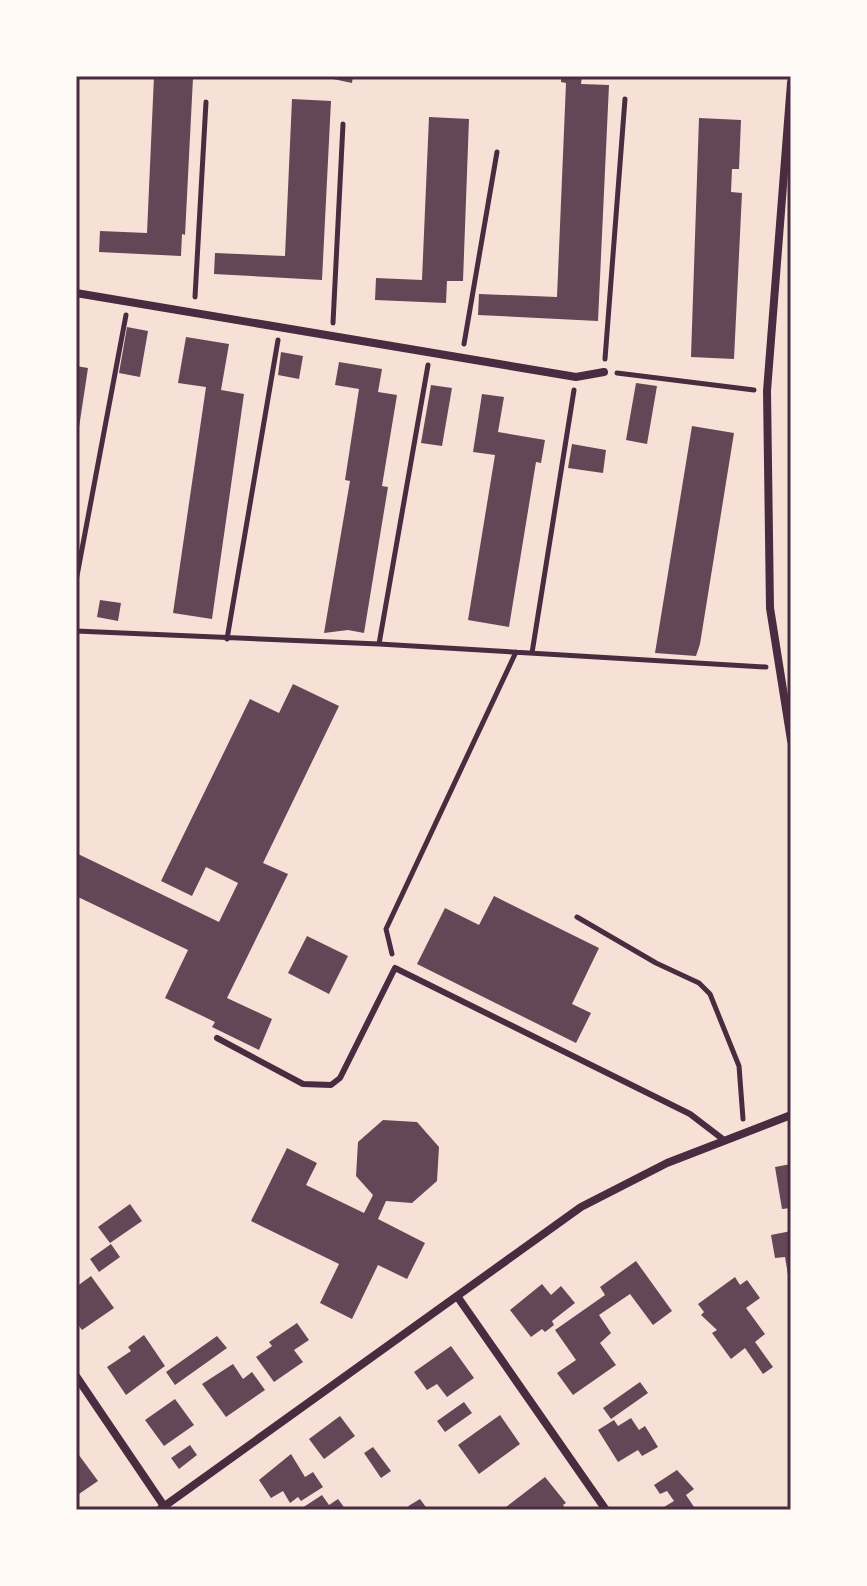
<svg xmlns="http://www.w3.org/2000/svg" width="867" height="1586" font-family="Lora,serif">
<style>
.building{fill:#644757}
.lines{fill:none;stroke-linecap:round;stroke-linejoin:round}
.path{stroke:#4a2c40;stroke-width:5}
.service{stroke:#4a2c40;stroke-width:6}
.minor{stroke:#4a2c40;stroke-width:8}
.neatline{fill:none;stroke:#4a2c40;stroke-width:3}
</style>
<rect width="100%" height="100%" fill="#f7e1d7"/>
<path class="building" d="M154,76L193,78L185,235L182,234L181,256L99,252L100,231L147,233Z
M319,76H353L352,83Z
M561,76H582L581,84L609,85L598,321L478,315L479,294L557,297L566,83L561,82Z
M292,99L331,101L322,280L214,274L215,253L285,256Z
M429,117L469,119L463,281H447L446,303L375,300L376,278L422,280Z
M699,118L741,120L739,169H732L731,192L742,193L734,359L691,357Z
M127,327L148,331L140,377L119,373Z
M186,337L229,344L221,390L244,394L212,619L173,613L206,387L178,383Z
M281,352L303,356L299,379L278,375Z
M339,362L382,369L378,392L397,395L382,486L388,487L364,633L348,630L324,633L350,481L345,480L359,389L335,385Z
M76,366L88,368L78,434H76Z
M636,383L657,386L647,444L626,440Z
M431,385L452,388L442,446L421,443Z
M482,394L504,397L498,432L545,440L541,463L536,462L509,627L468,620L495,455L473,452Z
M692,426L734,433L700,644L696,656L655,653Z
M572,444L606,450L603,473L568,468Z
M100,600L121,603L118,621L97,617Z
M293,684L339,706L263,863L288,874L227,998L272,1019L259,1050L212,1027L215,1022L165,998L188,950L76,896V853L219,922L238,883L206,867L192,896L161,881L250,699L279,713Z
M494,896L599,948L572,1004L591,1013L576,1043L417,964L445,908L479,925Z
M307,936L348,956L329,994L288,973Z
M383,1120L417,1122L439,1147L437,1181L412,1203L386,1201L378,1219L425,1243L407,1279L378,1265L352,1319L320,1303L339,1264L251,1221L287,1148L317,1163L306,1185L364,1213L373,1195L356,1176L358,1142Z
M791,1164V1208L782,1209L775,1167Z
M130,1204L142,1221L110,1243L98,1227Z
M791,1231V1281H789L785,1257L775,1258L771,1235Z
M111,1244L120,1257L99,1272L90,1259Z
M636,1261L672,1311L653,1325L630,1294L599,1315L611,1333L600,1343L616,1365L573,1395L557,1373L576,1360L555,1330L605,1295L600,1287Z
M91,1276L114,1308L82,1330L76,1322V1287Z
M735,1277L740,1285L747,1280L760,1298L746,1308L765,1334L755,1342L773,1367L763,1374L745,1348L731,1359L712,1333L717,1330L701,1315L704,1312L698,1304Z
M542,1284L551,1295L561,1286L575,1303L552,1321L554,1325L545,1332L542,1329L531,1337L510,1310Z
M297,1323L309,1340L294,1350L303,1362L274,1382L256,1357L272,1346L269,1342Z
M144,1335L165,1366L126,1395L107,1367L131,1351L128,1347Z
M217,1336L227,1348L175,1385L166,1372Z
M451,1346L474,1378L447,1397L437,1384L427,1390L414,1372Z
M233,1364L243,1379L252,1372L265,1390L226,1417L202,1384Z
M640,1382L648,1393L611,1419L603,1408Z
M175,1399L194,1425L164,1446L145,1420Z
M464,1402L472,1413L445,1432L437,1421Z
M500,1415L520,1444L479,1474L458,1445Z
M340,1416L355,1436L324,1459L309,1439Z
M631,1418L639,1430L645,1426L658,1447L642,1456L638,1450L618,1462L598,1430L614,1420L618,1426Z
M190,1445L197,1455L179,1469L171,1458Z
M373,1447L391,1471L381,1478L364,1453Z
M76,1451L98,1481L76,1496Z
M291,1454L305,1477L313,1472L323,1487L301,1501L298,1497L290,1503L283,1491L271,1498L259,1480Z
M677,1470L694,1489L686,1495L696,1510H659L674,1501L667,1491L660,1494L654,1485Z
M545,1477L566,1503L563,1505L566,1510H508L506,1507Z
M322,1495L329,1505L338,1499L346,1510H299Z
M420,1499L428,1510H404L410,1505Z"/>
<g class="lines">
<path class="path" d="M195,297L206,102
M333,323L343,124
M464,344L497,152
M605,359L625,99
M617,373L754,390
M76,581L126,315
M76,631L379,644L766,667
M227,639L278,340
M379,644L428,365
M532,653L574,390
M577,917L656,963L699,983L710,994L739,1066L743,1119
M392,954L386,929L516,652"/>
<path class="service" d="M217,1038L303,1084L331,1085L340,1078L395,968L690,1114L724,1140"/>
<path class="minor" d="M791,83L767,391L770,608L791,740
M76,293L576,377L604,372
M457,1296L606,1510
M76,1376L166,1509
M159,1510L581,1207L667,1163L791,1115"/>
</g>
<rect width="867" height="1586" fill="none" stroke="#fffaf5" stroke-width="156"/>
<rect x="78" y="78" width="711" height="1430" class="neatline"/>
</svg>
